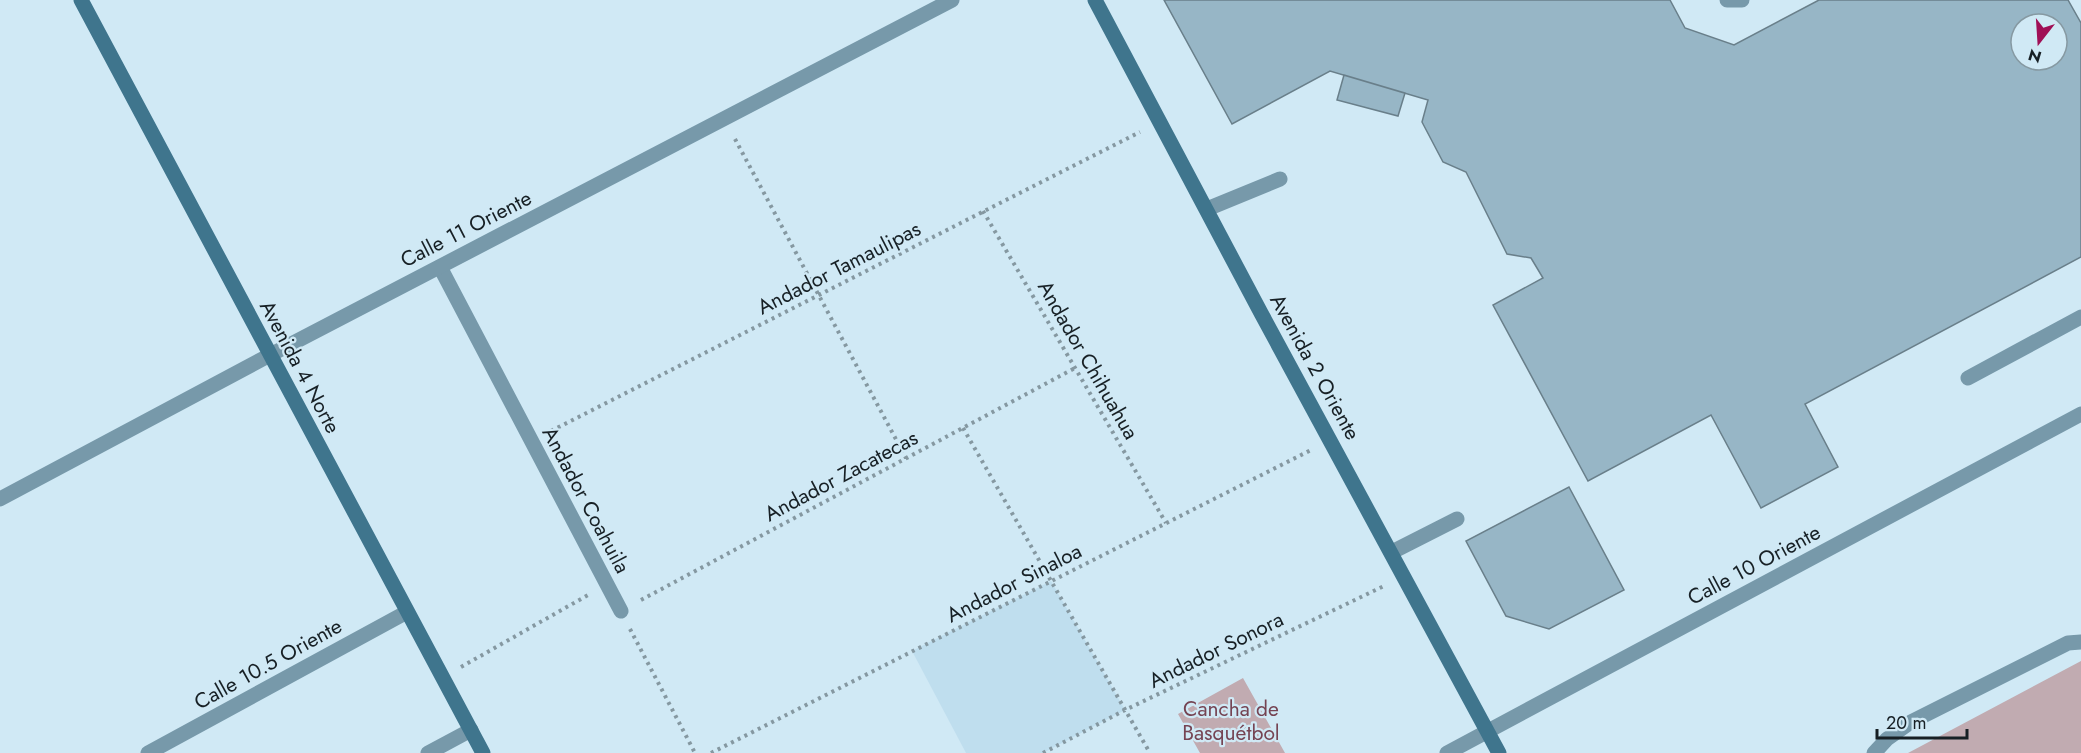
<svg xmlns="http://www.w3.org/2000/svg" width="2081" height="753" font-family="Jost,sans-serif">
<style>
.built{fill:#bfdeee}
.green{fill:#c1abb1}
.building{fill:#97b6c6;stroke:#697f8a;stroke-width:1.5;fill-rule:evenodd}
.lines{fill:none;stroke-linecap:round;stroke-linejoin:round}
.path{stroke:#8598a1;stroke-width:4;stroke-dasharray:3 4.5;stroke-linecap:butt}
.lane{stroke:#79a;stroke-width:15}
.street{stroke:#79a;stroke-width:15}
.secondary{stroke:#3f758d;stroke-width:15}
.labels{text-anchor:middle;dominant-baseline:central;stroke-width:4.5;stroke-linejoin:round;paint-order:stroke}
.street-label{font-size:21px;fill:#172025;stroke:#d0e9f5}
.park-label{font-size:21px;fill:#754453;stroke:#d0e9f5}
</style>
<rect width="100%" height="100%" fill="#d0e9f5"/>
<path class="built" d="M1051,581L1125,710L1043,753H966L912,651Z"/>
<path class="green" d="M2081,661V753H1908Z
M1243,678L1285,753H1200L1178,714Z"/>
<path class="building" d="M1164,0H1670L1685,28L1734,45L1819,0H2068L2081,23V257L1805,404L1838,467L1761,508L1711,415L1588,481L1493,305L1543,278L1531,258L1507,254L1466,172L1443,162L1422,122L1428,100L1330,71L1232,124ZM2021,24H2057V60H2021Z
M1344,75L1405,93L1398,116L1337,100Z
M1569,487L1624,590L1549,629L1506,616L1466,541Z"/>
<g class="lines">
<path class="path" d="M735,139L906,458
M983,211L1166,523
M963,428L1150,753
M551,431L1140,132
M641,600L1075,368
M630,629L695,753
M461,667L588,595
M711,753L1311,450
M1043,753L1125,710L1384,586"/>
<path class="lane" d="M1727,0H1742
M1207,209L1280,179
M440,267L621,611
M1968,378L2081,317
M1392,552L1457,519
M428,753L471,730"/>
<path class="street" d="M0,499L270,355L952,0
M148,753L407,612
M1447,753L2081,414
M1874,753L1887,739L1911,722L2068,643L2081,642"/>
<path class="secondary" d="M81,0L483,753
M1095,0L1261,313L1499,753"/>
</g>
<g class="labels">
<g class="street-label">
<text transform="translate(466 229) rotate(-27)">Calle 11 Oriente</text>
<text transform="translate(839 268) rotate(-27)">Andador Tamaulipas</text>
<text transform="translate(1088 360) rotate(60)">Andador Chihuahua</text>
<text transform="translate(300 367) rotate(62)">Avenida 4 Norte</text>
<text transform="translate(1315 367) rotate(61)">Avenida 2 Oriente</text>
<text transform="translate(841 476) rotate(-28)">Andador Zacatecas</text>
<text transform="translate(586 500) rotate(62)">Andador Coahuila</text>
<text transform="translate(1754 565) rotate(-28)">Calle 10 Oriente</text>
<text transform="translate(1014 583) rotate(-27)">Andador Sinaloa</text>
<text transform="translate(1216 650) rotate(-26)">Andador Sonora</text>
<text transform="translate(268 664) rotate(-29)">Calle 10.5 Oriente</text>
</g>
<g class="park-label">
<text x="1231" y="709">Cancha de<tspan x="1231" dy="24">Basquétbol</tspan></text>
</g>
</g>
<g transform="translate(2039 42) rotate(197)"><circle r="28" fill="#d0e9f5" stroke="#8699a2" stroke-width="1.5"/>
<path d="M0-4.5L10 22L0 15L-10 22Z" fill="#a00f56"/>
<text y="-9" font-size="16" font-weight="bold" text-anchor="middle" fill="#172025">N</text>
</g>
<path d="M1877 729v9h90v-9" fill="none" stroke="#172025" stroke-width="3"/>
<text x="1886" y="729" font-size="18" fill="#172025" stroke="#d0e9f5" stroke-width="4.5" paint-order="stroke">20 m</text>
</svg>
